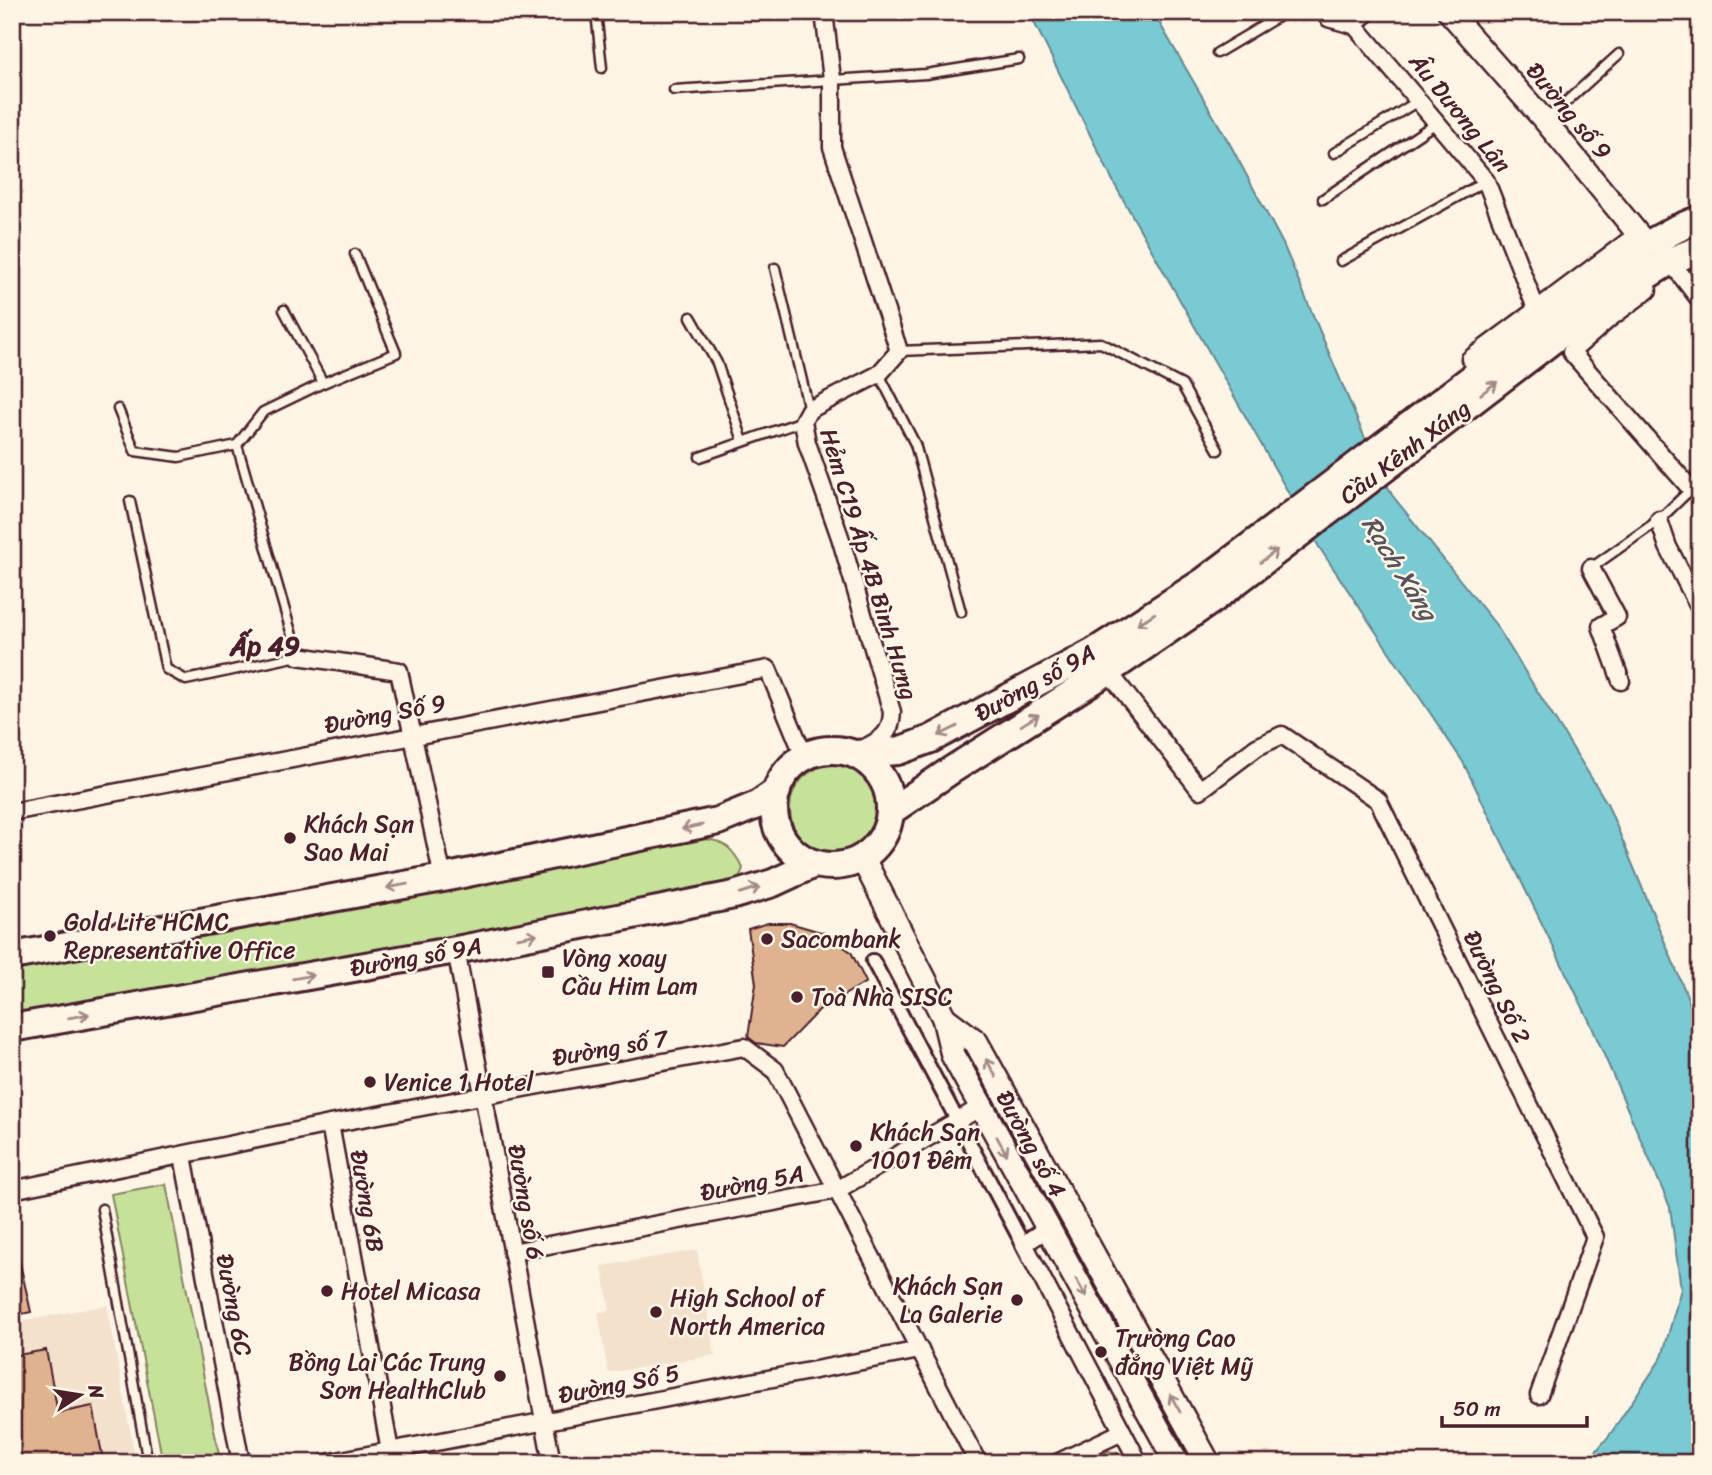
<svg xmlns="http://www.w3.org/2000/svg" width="1712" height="1475" font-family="Sriracha,sans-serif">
<rect width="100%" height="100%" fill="#fcf5e5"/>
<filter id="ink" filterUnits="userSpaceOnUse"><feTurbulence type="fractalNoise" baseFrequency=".0143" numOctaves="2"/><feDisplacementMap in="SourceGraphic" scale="14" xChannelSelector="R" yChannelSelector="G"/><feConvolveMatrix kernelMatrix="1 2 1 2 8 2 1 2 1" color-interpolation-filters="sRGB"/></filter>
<g filter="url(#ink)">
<g fill="#f3e1cc">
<path d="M697,1250l18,105 -107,18 -10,-60 12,-3 -8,-44z"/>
<path d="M107,1305l29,158h-124v-140z"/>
</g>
<g fill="#c6e29a" stroke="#888062" stroke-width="2">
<circle cx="834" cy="809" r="44"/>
<path d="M705,839c21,2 28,11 38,29l-4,11 -10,7 -352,67 -365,64v-51z"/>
<path d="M166,1184l54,276 -15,3h-42l-52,-269z"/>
<path d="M1108,1451l10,2 6,4v6h-43z"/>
</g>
<path fill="#79cad2" stroke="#66868f" stroke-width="2" d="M1029,12h124l78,134 52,98 84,199 25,52 104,130 111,178 93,224v436h-114l23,-27 53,-79 19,-68 -11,-82 -81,-187 -126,-258 -144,-215 -204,-362z"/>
<g fill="#dfb390" stroke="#4a1f2b" stroke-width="2">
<path d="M768,923h22l34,10 27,19 15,30 -47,28 -36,37 -27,-4 -8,-6 8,-53 -8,-55z"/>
<path d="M19,1259l12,53 -19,4v-56z"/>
<path d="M46,1350l12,63 35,-7 10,54 -15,3h-75l-1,-107z"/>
</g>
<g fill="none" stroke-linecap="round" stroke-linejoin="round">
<defs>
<g id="service">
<path d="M596,12l6,56"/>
<path d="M1217,53l69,-41"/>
<path d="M674,90l252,-16 93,-15"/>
<path d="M1546,120l73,-66"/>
<path d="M1334,153l84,-52"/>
<path d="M1323,199l113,-76"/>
<path d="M1341,261l145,-80"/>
<path d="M775,268l34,142"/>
<path d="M691,317l26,46 26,78"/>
<path d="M899,351l202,-8 81,42 36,65"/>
<path d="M879,374l36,70 46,168"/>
<path d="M323,383l73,-30 -41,-99"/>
<path d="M118,409l17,42 44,6 58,-12"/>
<path d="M700,457l103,-36"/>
<path d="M130,501l36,168 20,11 112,-24 -61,-211 26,-33 60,-29 -39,-73"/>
<path d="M1591,568l68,-48 32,-31"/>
<path d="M102,1209l46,254"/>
</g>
<path id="pedestrian" d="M873,961l154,291"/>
<g id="minor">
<path d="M824,12l8,67v68l67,204 -20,23 -70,36 -6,11 4,22 33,94 52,175c-1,24 -11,27 -31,38"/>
<path d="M1352,22l134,159 51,130"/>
<path d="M1670,261l30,39"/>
<path d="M1648,290l-38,28 -39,34 120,137 9,-7"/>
<path d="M1470,359l168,-125"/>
<path d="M1659,520l9,27 32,62"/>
<path d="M1591,568l26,49 -16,9 20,55"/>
<path d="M298,656l101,15 44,207"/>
<path d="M1108,671l92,119 57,-43 25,-12 96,65 217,437 -56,158"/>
<path d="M12,812l756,-143 36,87"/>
<path d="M456,950l96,513"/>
<path d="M330,1124l60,327"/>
<path d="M183,1156l58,307"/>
<path d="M12,1190l318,-66 414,-77 31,23 203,393"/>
<path d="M1048,1228l-24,16 115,219"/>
<path d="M512,1252l325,-62 144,-83"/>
<path d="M326,1463l594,-113"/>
<path d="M1057,1463l65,-31"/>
</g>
<g id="tertiary">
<path d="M1327,12l3,4 22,6 12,-10"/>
<path d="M1449,12l96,109 102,124"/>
</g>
<g id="secondary">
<path d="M863,859l81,159 9,37 224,408"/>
<path d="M944,1018l32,24 232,421"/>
</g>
<g id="primary">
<circle cx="832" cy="808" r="58"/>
<path d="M855,754l43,-3 33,-12 163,-87 109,-70 444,-337 29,-16 24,-10"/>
<path d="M891,811l62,-42 155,-98 107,-73 344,-263 84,-57 27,-17 30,-12"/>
<path d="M12,956l431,-78 275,-57 39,-16 20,-14"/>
<path d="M12,1028l444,-78 278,-55 39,-12 41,-19"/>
</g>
</defs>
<use href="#service" stroke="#4a1f2b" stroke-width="13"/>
<use href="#pedestrian" stroke="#4a1f2b" stroke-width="18"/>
<use href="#minor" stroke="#4a1f2b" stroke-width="21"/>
<use href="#tertiary" stroke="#4a1f2b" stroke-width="26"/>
<use href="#secondary" stroke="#4a1f2b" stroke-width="28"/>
<use href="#primary" stroke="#4a1f2b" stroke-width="32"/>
<use href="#service" stroke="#fcf5e5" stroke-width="8"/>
<use href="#pedestrian" stroke="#fcf5e5" stroke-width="12"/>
<use href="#minor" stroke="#fcf5e5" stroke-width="16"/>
<use href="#tertiary" stroke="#fcf5e5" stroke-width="21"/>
<use href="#secondary" stroke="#fcf5e5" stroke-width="23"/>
<use href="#primary" stroke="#fcf5e5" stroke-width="26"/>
</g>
<defs><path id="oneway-shaft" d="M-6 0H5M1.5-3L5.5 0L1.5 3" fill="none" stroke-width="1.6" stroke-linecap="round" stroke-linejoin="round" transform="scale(1.75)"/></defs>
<g stroke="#a38a88">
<use href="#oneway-shaft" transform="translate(1489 388) rotate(-37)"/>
<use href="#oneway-shaft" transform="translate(1269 556) rotate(-37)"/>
<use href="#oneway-shaft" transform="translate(1146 619) rotate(147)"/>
<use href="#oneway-shaft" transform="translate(1030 720) rotate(-32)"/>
<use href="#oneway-shaft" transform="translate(948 731) rotate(153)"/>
<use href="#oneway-shaft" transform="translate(692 827) rotate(168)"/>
<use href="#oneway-shaft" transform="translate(397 886) rotate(170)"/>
<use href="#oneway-shaft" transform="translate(750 890) rotate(-18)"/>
<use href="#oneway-shaft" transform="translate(527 936) rotate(-11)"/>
<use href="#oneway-shaft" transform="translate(303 977) rotate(-10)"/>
<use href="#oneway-shaft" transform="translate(79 1016) rotate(-10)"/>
<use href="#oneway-shaft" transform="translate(991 1068) rotate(-119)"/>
<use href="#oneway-shaft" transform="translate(1002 1146) rotate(61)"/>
<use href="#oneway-shaft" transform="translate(1081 1288) rotate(61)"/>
<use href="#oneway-shaft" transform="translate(1175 1403) rotate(-119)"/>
</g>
</g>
<g fill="#4a1f2b" stroke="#fcf5e5" stroke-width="2.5">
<circle cx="290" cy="838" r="7"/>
<circle cx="50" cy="936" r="7"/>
<circle cx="767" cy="939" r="7"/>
<rect x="541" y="965" width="14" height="14" rx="3.5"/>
<circle cx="797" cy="997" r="7"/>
<circle cx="370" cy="1082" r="7"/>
<circle cx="856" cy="1146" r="7"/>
<circle cx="327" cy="1291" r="7"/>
<circle cx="1017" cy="1300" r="7"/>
<circle cx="656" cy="1312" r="7"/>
<circle cx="1101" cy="1352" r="7"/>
<circle cx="500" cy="1376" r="7"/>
</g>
<g text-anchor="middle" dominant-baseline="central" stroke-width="5" stroke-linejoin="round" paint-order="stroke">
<g font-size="24" fill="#4a1f2b" stroke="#fcf5e5">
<text transform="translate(1569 111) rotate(50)">Đường số 9</text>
<text transform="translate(1460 113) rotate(51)">Âu Dương Lân</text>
<text transform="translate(1405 452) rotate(-37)">Cầu Kênh Xáng</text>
<text transform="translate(869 564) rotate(73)">Hẻm C19 Ấp 4B Bình Hưng</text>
<text transform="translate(1035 683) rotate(-29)">Đường số 9A</text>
<text transform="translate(385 714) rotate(-11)">Đường Số 9</text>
<text transform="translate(416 957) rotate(-10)">Đường số 9A</text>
<text transform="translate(1497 987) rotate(64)">Đường Số 2</text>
<text transform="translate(610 1048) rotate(-10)">Đường số 7</text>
<text transform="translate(1031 1144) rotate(61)">Đường số 4</text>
<text transform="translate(752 1183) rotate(-11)">Đường 5A</text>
<text transform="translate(367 1201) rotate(80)">Đường 6B</text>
<text transform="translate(526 1202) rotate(80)">Đường số 6</text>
<text transform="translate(234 1305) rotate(79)">Đường 6C</text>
<text transform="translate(619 1384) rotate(-11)">Đường Số 5</text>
</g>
<g font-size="24" fill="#4a1f2b" stroke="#fcf5e5" text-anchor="start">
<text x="304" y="824">Khách Sạn<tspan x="304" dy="28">Sao Mai</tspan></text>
<text x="64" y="922">Gold Lite HCMC<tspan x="64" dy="28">Representative Office</tspan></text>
<text x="781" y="939">Sacombank</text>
<text x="562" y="958">Vòng xoay<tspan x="562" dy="28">Cầu Him Lam</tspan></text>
<text x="811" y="997">Toà Nhà SISC</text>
<text x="384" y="1082">Venice 1 Hotel</text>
<text x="870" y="1132">Khách Sạn<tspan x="870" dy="28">1001 Đêm</tspan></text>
<text x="1003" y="1286" text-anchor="end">Khách Sạn<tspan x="1003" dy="28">La Galerie</tspan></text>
<text x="341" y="1291">Hotel Micasa</text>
<text x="670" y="1298">High School of<tspan x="670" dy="28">North America</tspan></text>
<text x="1115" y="1338">Trường Cao<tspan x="1115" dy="28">đẳng Việt Mỹ</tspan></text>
<text x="486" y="1362" text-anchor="end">Bồng Lai Các Trung<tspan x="486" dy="28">Sơn HealthClub</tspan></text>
</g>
<g font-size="26" font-style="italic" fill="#58525d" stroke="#fcf5e5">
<text transform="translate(1400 568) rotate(58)">Rạch Xáng</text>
</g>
<g font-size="26" font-weight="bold" fill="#4a1f2b" stroke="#fcf5e5">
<text x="265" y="646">Ấp 49</text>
</g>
</g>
<rect width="1712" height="1475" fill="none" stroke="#fcf5e5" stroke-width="42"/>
<rect x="21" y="21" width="1670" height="1433" fill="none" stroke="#4a1f2b" stroke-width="2.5" filter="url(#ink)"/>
<g transform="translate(80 1395) rotate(78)" stroke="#fcf5e5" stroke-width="5" paint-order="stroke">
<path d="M0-5L12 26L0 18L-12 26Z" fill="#4a1f2b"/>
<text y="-10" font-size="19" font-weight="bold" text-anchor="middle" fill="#4a1f2b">N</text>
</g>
<path d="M1442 1416v10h145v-10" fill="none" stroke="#4a1f2b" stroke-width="3.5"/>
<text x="1453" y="1416" font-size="21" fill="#4a1f2b" stroke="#fcf5e5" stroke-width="5" paint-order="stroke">50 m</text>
</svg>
